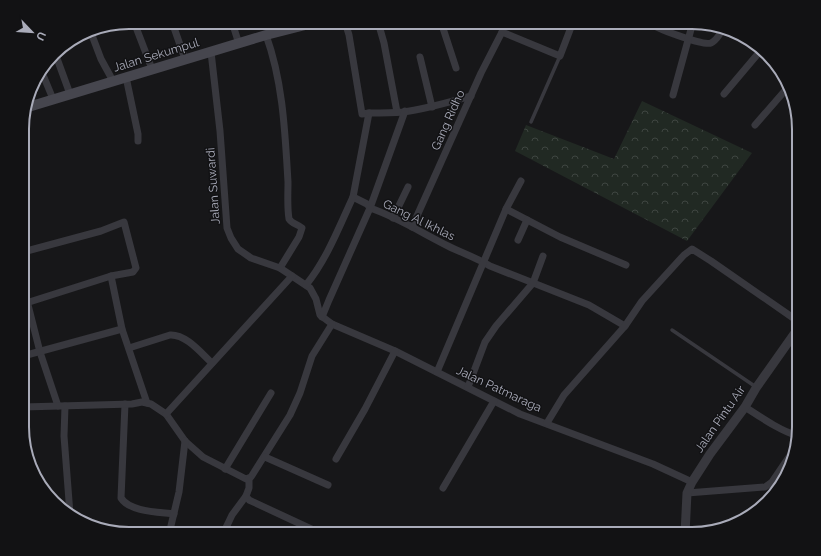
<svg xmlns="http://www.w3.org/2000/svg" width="821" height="556" font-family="Raleway,sans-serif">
<defs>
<pattern id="forest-crowns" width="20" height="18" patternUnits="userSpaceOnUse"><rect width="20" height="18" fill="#212923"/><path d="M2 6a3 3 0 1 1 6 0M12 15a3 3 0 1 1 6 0" fill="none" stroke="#3e4541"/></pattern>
</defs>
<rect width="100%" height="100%" fill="#171719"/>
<path fill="url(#forest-crowns)" d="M642,101l110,52 -65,88 -172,-90 11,-26 88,34z"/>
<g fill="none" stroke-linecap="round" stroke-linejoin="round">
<g stroke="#38383e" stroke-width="3.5">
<path d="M531,122l29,-66"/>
<path d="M672,330l84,57"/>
</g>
<g stroke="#38383e" stroke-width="7">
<path d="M134,22l18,47"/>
<path d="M172,22l13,37"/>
<path d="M232,22l7,22"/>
<path d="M345,22l4,13 13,79 7,-1 -16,84 14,7 3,4c27,9 52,25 78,38 14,7 29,12 42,20l99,39 36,21"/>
<path d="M378,22l6,21 13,69"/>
<path d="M441,22l15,46"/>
<path d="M648,22c7,6 55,24 63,21 5,-2 8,-8 11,-12"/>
<path d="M90,30l11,29 12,22"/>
<path d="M502,32l58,24 13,-34"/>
<path d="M266,35c17,47 19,97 22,147 0,12 -1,25 1,37 3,5 9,5 13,9l-3,9 -19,31"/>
<path d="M211,52l9,79 7,97 4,10 7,11 13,9 29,10 30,20 6,11 4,16 12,9 63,27 125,63 133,50 39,18"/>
<path d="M55,53l15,41"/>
<path d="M420,57l12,50"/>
<path d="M41,70l12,29"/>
<path d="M126,77l12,57v7"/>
<path d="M724,94l38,-45"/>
<path d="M673,95l20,-73"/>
<path d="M369,113c11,0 23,0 34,-1 23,-3 46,-10 68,-16"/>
<path d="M755,125l34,-39"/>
<path d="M506,209l54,28 66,28"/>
<path d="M393,218l15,-31"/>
<path d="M412,227l69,-154 21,-41 3,-10"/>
<path d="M518,240l9,-20"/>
<path d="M23,252l78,-21 23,-9 12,46 -3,4 -22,4"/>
<path d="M23,285l17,67 18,54"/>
<path d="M306,285c21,-26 33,-58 47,-88"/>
<path d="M23,304l88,-28 11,53 25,74"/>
<path d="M322,317l7,-17 41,-92 35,-97"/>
<path d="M129,348l41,-13c16,-1 31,18 42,28"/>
<path d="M23,356l99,-27"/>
<path d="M437,372l69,-163 15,-28"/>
<path d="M468,387l17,-45 11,-16 37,-43 10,-27"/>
<path d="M125,404l-4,94c9,14 38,14 53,16"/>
<path d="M65,406l-1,30 6,78"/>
<path d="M23,407l109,-3 10,-2 9,2 15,10 19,27 18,16 43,22 5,-2 39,-62 10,-22 12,-37 20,-32"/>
<path d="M745,407c17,11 34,23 53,29"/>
<path d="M166,414l126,-138"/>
<path d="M547,423l17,-28 61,-69 17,-25 42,-46 8,-6 19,12 88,61"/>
<path d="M265,457l63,28"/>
<path d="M336,459l29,-50 30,-58"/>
<path d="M225,469l46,-76"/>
<path d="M249,479v9l-3,8 3,4 73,34"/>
<path d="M443,488l51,-87"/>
<path d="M687,493l78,-6 7,-5 19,-28"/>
<path d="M169,534l10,-42 6,-51"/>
<path d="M223,534l9,-19 14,-19"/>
</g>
<path stroke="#38383e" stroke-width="9" d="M685,534l2,-41 5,-11 18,-28 35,-47 11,-19 43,-61"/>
<path stroke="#46464e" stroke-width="10" d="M25,108l241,-73 51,-13"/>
</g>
<g text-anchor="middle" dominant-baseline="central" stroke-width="3" stroke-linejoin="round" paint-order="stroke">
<g font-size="12" fill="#a9abb9" stroke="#121214">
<text transform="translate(156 55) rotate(-17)">Jalan Sekumpul</text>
<text transform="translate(448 120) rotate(-66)">Gang Ridho</text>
<text transform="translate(213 186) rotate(-94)">Jalan Suwardi</text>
<text transform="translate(419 220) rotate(26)">Gang Al Ikhlas</text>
<text transform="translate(499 389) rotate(25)">Jalan Patmaraga</text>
<text transform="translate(720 419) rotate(-55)">Jalan Pintu Air</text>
</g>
</g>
<path d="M0 0H821V556H0ZM129 29H692A100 100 0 0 1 792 129V427A100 100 0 0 1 692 527H129A100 100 0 0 1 29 427V129A100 100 0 0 1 129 29Z" fill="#121214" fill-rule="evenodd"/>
<path fill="none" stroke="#a9abb9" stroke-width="2" d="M129 29H692A100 100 0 0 1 792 129V427A100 100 0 0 1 692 527H129A100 100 0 0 1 29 427V129A100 100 0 0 1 129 29Z"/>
<g transform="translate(32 32) rotate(115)" stroke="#121214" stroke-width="3" paint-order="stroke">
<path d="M0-3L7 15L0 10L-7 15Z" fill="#a9abb9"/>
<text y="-6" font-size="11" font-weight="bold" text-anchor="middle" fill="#a9abb9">U</text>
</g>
</svg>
